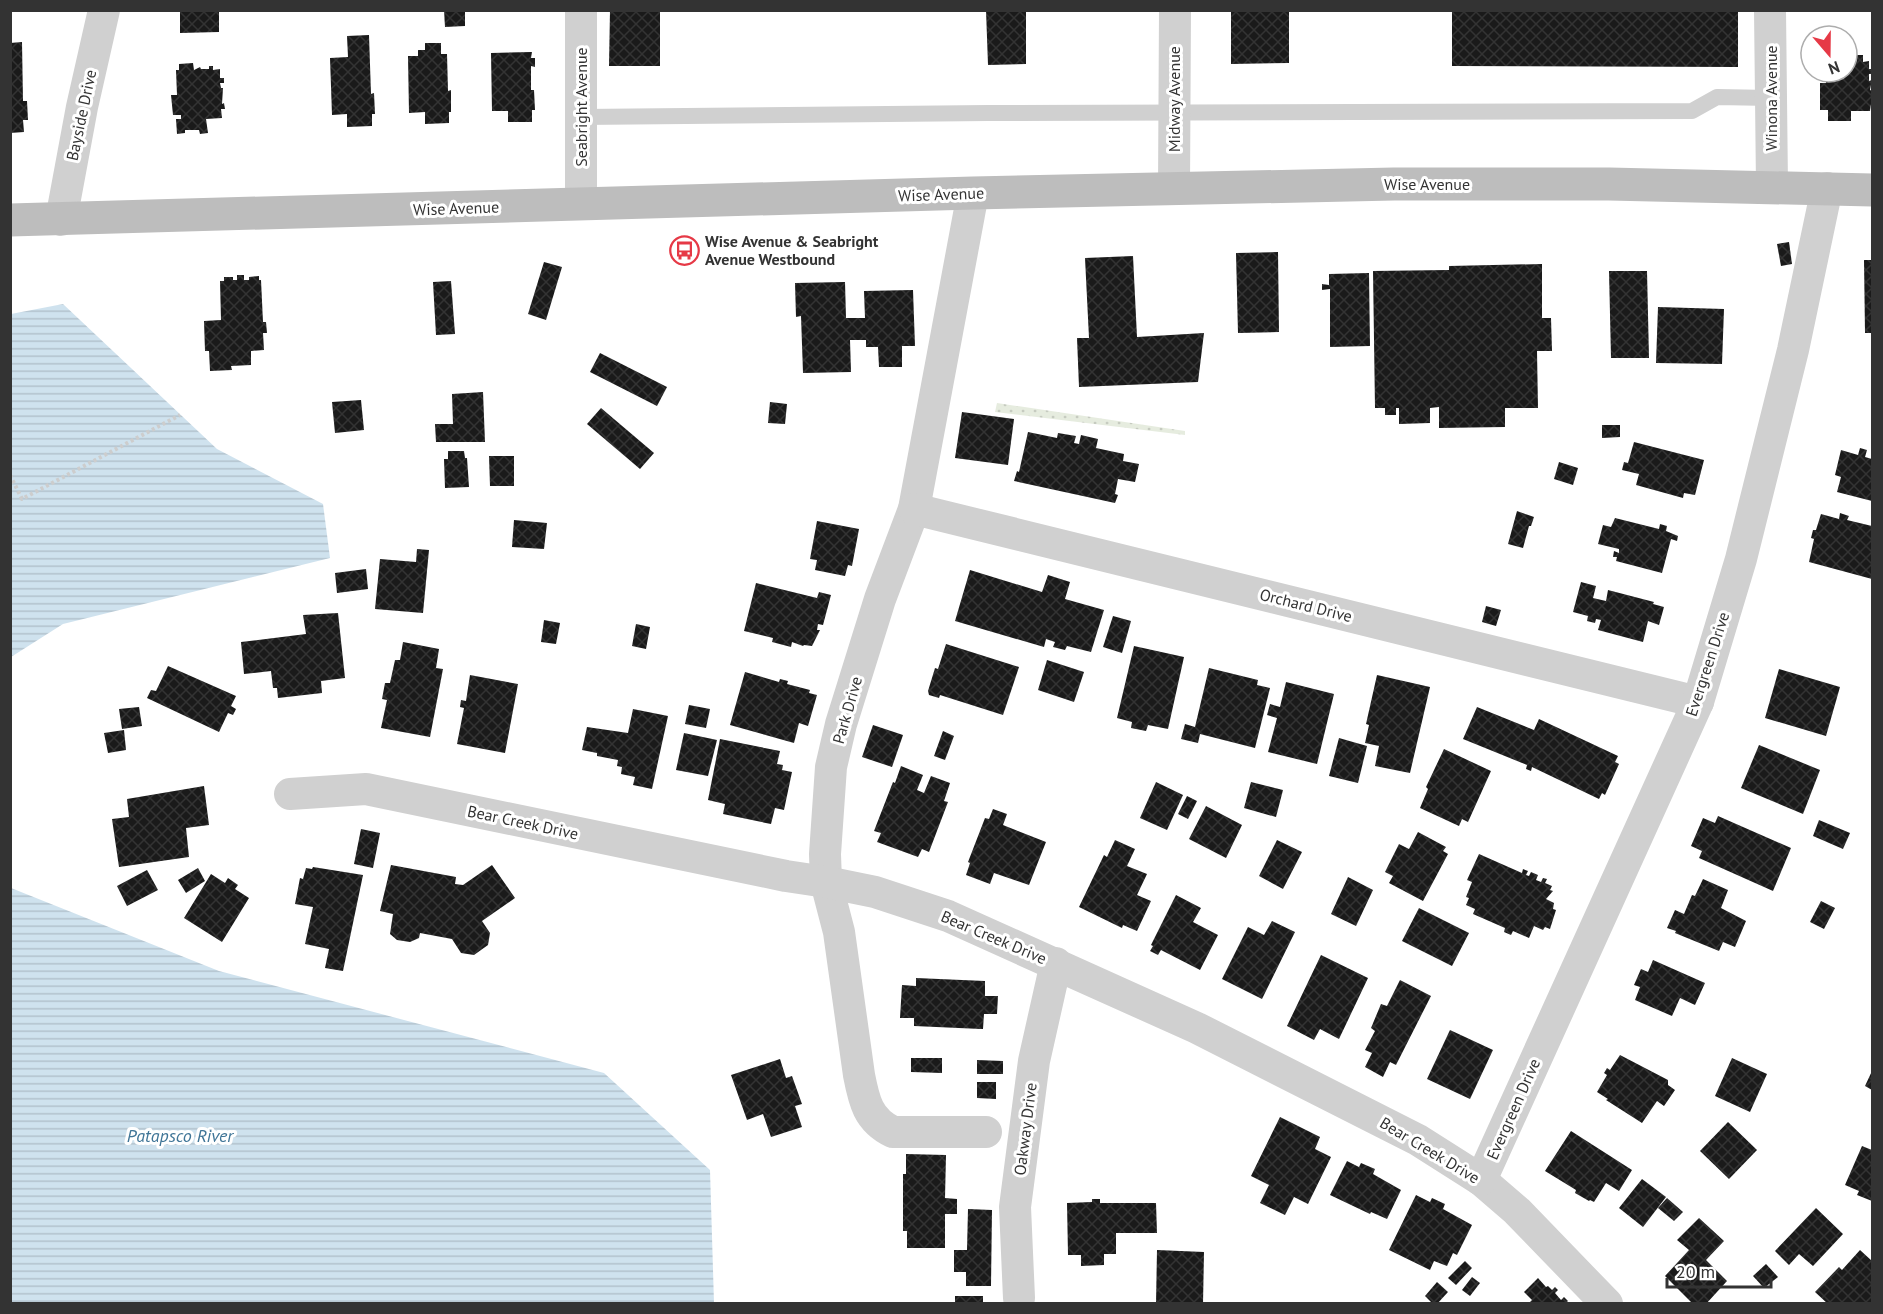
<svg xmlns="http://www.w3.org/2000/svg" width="1883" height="1314" font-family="'PT Sans',sans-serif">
<defs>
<pattern id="garden-dots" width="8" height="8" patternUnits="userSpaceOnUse" patternTransform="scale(1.5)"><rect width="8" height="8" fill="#e6ecdf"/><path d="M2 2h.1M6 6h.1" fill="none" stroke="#c6cbc0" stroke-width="1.8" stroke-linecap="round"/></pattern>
<pattern id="water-rules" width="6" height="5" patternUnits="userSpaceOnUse" patternTransform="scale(1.5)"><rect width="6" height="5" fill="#cfe2ee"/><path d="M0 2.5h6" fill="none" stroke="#b2c2cd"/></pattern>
<pattern id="building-cross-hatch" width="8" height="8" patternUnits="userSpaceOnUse" patternTransform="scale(1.5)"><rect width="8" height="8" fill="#1a1a1a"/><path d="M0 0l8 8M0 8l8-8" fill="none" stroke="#333"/></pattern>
</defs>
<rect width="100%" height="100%" fill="#fff"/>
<path fill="url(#garden-dots)" d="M997,403l188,28v4l-190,-23z"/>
<g fill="url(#water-rules)">
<path d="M63,304l154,145 106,55 7,54 -267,66 -52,33v-343z"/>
<path d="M11,888l208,83 385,102 106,97 4,133h-703z"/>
</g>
<g fill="url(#building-cross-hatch)">
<path d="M180,10h39v22l-39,1z"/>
<path d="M444,10h21v16l-20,1z"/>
<path d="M610,10h50v56h-51z"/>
<path d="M986,10h40v54l-38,1z"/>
<path d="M1231,10h58v53l-58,1z"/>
<path d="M1452,10h286v57l-286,-1z"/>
<path d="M369,35l2,59 3,-1 1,21h-3v12l-25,1v-13l-15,1 -2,-57 18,-1 -1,-21z"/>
<path d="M22,42l1,59h4l1,19h-5l1,12 -14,1v-90z"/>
<path d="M425,43h16v11h6l1,37 3,-1v22h-2v11l-24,1v-12l-16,1 -1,-57h10v-6h7z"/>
<path d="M532,52l-1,6h4v9l-4,-1v24h3l1,20h-3v12h-24v-11h-16l-1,-58z"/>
<path d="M1850,55h13v7l6,-1v8h3v5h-3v7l3,-1 -2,10 2,1v6l-2,14h-19v10h-23v-11h-8v-27h6v-8l-4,-1v-2h25v-11h3z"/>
<path d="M193,63l1,7 6,-3 1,2h8v-3h4v4l7,-1v9h4v5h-4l1,5h2l-1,16 2,-1 1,6h-4l1,9 -16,1 2,14 -8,1 -1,-4h-14v3l-8,1 -1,-15h5v-4h-8l-2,-20h6l-1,-25h3v-6z"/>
<path d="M1789,242l3,22 -11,2 -4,-22z"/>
<path d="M1278,252l1,80 -41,1 -2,-80z"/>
<path d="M1133,256l4,81 67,-4 -6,49 -119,5 -2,-49h12l-4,-80z"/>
<path d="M1864,260h8v73h-7z"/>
<path d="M544,262l18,5 -16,53 -18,-6z"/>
<path d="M1542,264v54h9l1,33h-15l1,57h-33v19l-66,1v-21l-9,1v15l-31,1v-16h-3v7h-11v-7h-10l-2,-137 76,-1v-4z"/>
<path d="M1609,271h38l2,87h-38z"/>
<path d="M1369,273l1,73 -40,1v-58l-8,1v-6l7,1v-11z"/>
<path d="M237,275h7v5h5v-3l10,-1v4h2l2,42h3l1,11h-4l1,17 -13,1v14l-20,1 1,4 -22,1 -1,-20h-4l-1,-30 17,-1 -1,-39h4v-4h9v3h4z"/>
<path d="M451,281l4,53 -19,1 -3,-53z"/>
<path d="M845,282l1,36h19l-1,-27 49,-1 2,56h-13v21h-23l-1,-20h-12v-7h-16l1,32 -48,1 -2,-57 -5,1 -1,-34z"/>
<path d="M1658,307l66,2 -2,55 -66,-1z"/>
<path d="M600,353l67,34 -10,19 -67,-34z"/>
<path d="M483,392l2,50h-49l-1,-18h18l-1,-30z"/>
<path d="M361,400l3,30 -29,3 -3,-31z"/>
<path d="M770,402l17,2 -2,20 -17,-1z"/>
<path d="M601,408l53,45 -14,16 -53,-45z"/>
<path d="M962,412l52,7 -6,46 -53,-7z"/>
<path d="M1602,425h18v12l-18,1z"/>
<path d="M1028,432l29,6 1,-5 18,3 -2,7 5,1 2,-9 17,4 -2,9 28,6 -1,7 16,3 -4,18 -17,-3 -3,15 3,1 -3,8 -101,-22 3,-10 2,1z"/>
<path d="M1634,442l70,18 -9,35 -11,-2 -1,5 -47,-13 3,-11 -17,-4 2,-8 4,1z"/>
<path d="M1860,448l7,2 -2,7 7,2v42l-35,-9 4,-15 -6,-2 6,-25 17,5z"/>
<path d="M448,451h16l1,7h2l2,29 -24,1 -1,-29h4z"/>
<path d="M489,456h25v30h-24z"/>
<path d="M1559,462l19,6 -5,17 -19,-6z"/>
<path d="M1517,511l17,6 -3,9h-2l-6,22 -15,-4z"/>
<path d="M1840,513l9,3 -2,4 25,6v53l-63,-17 5,-23 -3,-1 2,-8h3l5,-16 18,5z"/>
<path d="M1615,518l44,11 1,-5 7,2 -1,5 12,5 -1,5 -6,-2 -9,34 -46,-12 1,-4h-4l1,-6 5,2v-4l-21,-5 5,-19 8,2z"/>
<path d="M514,520l33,3 -3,26 -32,-2z"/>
<path d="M817,521l42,8 -7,37 -4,-1 -3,11 -30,-6 2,-10 -7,-1z"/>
<path d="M417,549l12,1 -6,63 -48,-4 5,-50 36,3z"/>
<path d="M366,569l2,20 -31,4 -2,-20z"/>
<path d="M970,570l72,22 6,-17 22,7 -5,17 39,11 -13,42 -24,-6 -2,4 -12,-3 2,-5 -9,-3 -2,8 -89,-26z"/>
<path d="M1581,582l15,4 -3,12 13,3 2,-11 46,12 -1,2 11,3 -5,18 -11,-4 -5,21 -45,-12 3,-10 -5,-1 -1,4 -8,-2 1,-5 -15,-4z"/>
<path d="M756,583l61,15 2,-6 12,3 -8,30 -5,-1 -1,6h3l-8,16 -8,-1 -1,1 -11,-4 -1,5 -19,-5 1,-4 -29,-7z"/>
<path d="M1486,606l15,4 -5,16 -14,-4z"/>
<path d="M338,613l7,65 -24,3 1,12 -44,5 -1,-10h-4l-2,-17 -27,3 -3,-32 65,-8 -3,-19z"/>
<path d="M1113,616l18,5 -9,32 -19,-6z"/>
<path d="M544,620l16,3 -4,21 -15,-2z"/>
<path d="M636,624l14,3 -4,22 -14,-3z"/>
<path d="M403,642l36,7 -3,19 7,1 -13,68 -49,-9 6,-28 -5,-1 3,-16h5l5,-23h5z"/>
<path d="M946,644l73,23 -16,48 -63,-20 -1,3 -10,-3 -1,-4 7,-23 3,1z"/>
<path d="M1134,646l50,11 -16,72 -20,-4 -2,6 -15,-3 1,-6 -15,-4z"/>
<path d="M1047,660l37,12 -10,30 -36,-12z"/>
<path d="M168,666l68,30 -5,10 5,3 -3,6 -5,-2 -9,19 -72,-34 4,-8 5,1z"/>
<path d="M1209,668l49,12 -1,5 13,3 -15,60 -55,-14 -2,9 -17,-4 4,-15 10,3z"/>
<path d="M1779,669l61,18 -14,49 -61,-18z"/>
<path d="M745,672l34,10 1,-3 8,2 -1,3 23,6 -1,3 8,2 -9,31 -9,-3 -5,20 -64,-18z"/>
<path d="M470,675l48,9 -13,69 -48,-9 7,-36 -4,-1 1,-7 5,1z"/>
<path d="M1377,675l53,12 -20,86 -35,-7 4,-20 -14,-3 4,-18 -3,-1z"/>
<path d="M1286,682l48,12 -17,70 -49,-12 9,-34 -10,-3 3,-11 10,3z"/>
<path d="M689,705l21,4 -4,19 -21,-4z"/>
<path d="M139,707l3,19 -20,3 -3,-20z"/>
<path d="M1477,707l57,23 5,-11 79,37 -3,6 4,2 -14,31 -3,-2 -3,6 -67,-32 -1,4 -5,-2 1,-4 -64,-26z"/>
<path d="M633,709l35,7 -16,73 -19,-4 2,-8 -14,-3 1,-7 -5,-1 1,-6 -21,-4v-3l-15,-3 5,-23 41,6z"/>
<path d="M873,725l30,10 -11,32 -30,-10z"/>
<path d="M124,730l2,20 -18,3 -4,-20z"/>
<path d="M943,731l11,5 -9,24 -11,-4z"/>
<path d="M684,733l33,7 -9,36 -32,-6z"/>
<path d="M1339,738l28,8 -9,37 -29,-7z"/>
<path d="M720,739l60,12 -3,13 6,1 -1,5 10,2 -8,38 -9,-2 -4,16 -48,-10 2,-10 -17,-4z"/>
<path d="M1759,745l61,25 -17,44 -62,-26z"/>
<path d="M1444,749l47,22 -23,51 -6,-3 -3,7 -39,-18 8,-19 -2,-2z"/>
<path d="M901,766l22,9 -6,15 7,3 7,-17 19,7 -6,18 4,1 -19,50 -7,-3 -4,8 -41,-15 4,-9 -7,-2 19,-49 2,1z"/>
<path d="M1156,782l27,13 -16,35 -27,-12z"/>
<path d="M1251,782l32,8 -7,27 -32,-9z"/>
<path d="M204,786l5,39 -23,3 3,29 -70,10 -7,-48 17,-2 -2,-18z"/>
<path d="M1187,796l10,5 -9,18 -10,-5z"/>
<path d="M1206,806l36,19 -16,33 -37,-19z"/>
<path d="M993,809l14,5 -4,11 43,17 -17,43 -35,-12 -4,11 -24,-9 4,-12 -2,-1 17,-44 4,1z"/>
<path d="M1718,816l73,32 -18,43 -74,-33 3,-7 -11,-5 12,-28 12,5z"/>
<path d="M1819,820l31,13 -7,16 -30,-13z"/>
<path d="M361,829l19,4 -7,35 -19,-4z"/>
<path d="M1418,832l28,15 -3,4 5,3 -25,47 -34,-18 4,-7 -8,-4 14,-28 10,5z"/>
<path d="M1115,840l20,9 -8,17 20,8 -10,21 14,6 -14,30 -14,-6 -1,3 -43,-21 25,-52 3,2z"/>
<path d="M1277,840l25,12 -19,37 -24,-13z"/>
<path d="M1479,854l43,19 1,-4 5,2 -2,4 3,1 2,-4 7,3 -2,5 5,2 2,-4 4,1 -2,4 7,3 -2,4 3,1 -7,8 8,4 -1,6 3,1 -6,19 -5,-2 -2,3 -9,-4 -5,12 -16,-7 -2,4 -7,-3 1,-4 -32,-14 2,-5 -9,-4 3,-7 -3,-1 6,-15 -5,-2z"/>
<path d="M391,865l65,12 -1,7 8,1 29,-20 23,33 -33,23 8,12 -2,12 -14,10 -13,-2 -9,-14 -32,-6 -1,5 -9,4 -13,-2 -7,-6 3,-20 -13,-3z"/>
<path d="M313,867l50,8 -20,96 -18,-3 4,-19 -24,-5 8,-37 -18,-3 5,-26 3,1 3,-11 6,1z"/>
<path d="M198,868l7,13 -19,12 -8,-13z"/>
<path d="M147,870l11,20 -31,16 -10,-20z"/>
<path d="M211,874l14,9 3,-5 10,7 -3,4 14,9 -27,44 -38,-24z"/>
<path d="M1348,877l25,13 -17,36 -25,-12z"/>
<path d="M1703,879l25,11 -7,18 25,13 -11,26 -12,-5 -4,9 -44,-18 1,-2 -9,-3 8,-18 9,4 8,-19 3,1z"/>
<path d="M1176,895l25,13 -8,14 25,13 -18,35 -39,-20 -3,5 -8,-4 3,-5 -2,-1z"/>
<path d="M1821,901l14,7 -11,21 -14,-7z"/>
<path d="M1419,908l50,25 -17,33 -50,-25z"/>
<path d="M1272,921l23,11 -33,67 -40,-20 26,-52 16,8z"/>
<path d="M1321,955l47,23 -29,61 -19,-10 -6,11 -27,-14z"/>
<path d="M1653,960l52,23 -10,22 -15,-7 -8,18 -37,-16 5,-13 -6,-2 7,-16 7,3z"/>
<path d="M916,978l69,3v15h13l-1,18h-13l-1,15h-2l-67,-3v-8h-14l2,-33 14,1z"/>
<path d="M1400,980l31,16 -35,69 -6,-3 -7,15 -18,-10 7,-14 -7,-3 10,-19 -4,-3 10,-24 6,2z"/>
<path d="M1450,1030l43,20 -23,49 -43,-20z"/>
<path d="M1620,1055l48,25v5l7,5 -11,16 -7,-5 -15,22 -36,-23 2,-1 -11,-7 10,-17 -3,-2 3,-5 3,2z"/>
<path d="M911,1058h31v15l-31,-1z"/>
<path d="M1732,1058l35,16 -17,38 -35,-16z"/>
<path d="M780,1059l6,19 6,-2 10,28 -7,2 7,21 -31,10 -8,-23 -16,6 -16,-45z"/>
<path d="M977,1060l26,1v13h-26z"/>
<path d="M1872,1071v19l-7,-4z"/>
<path d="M977,1082h19v17l-19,-1z"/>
<path d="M1280,1117l40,20 -5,12 16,8 -23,47 -14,-7 -9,18 -25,-12 9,-18 -18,-9z"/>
<path d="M1728,1122l29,28 -28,29 -29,-28z"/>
<path d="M1571,1131l61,39 -13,21 -13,-8 -12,19 -4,-2 -1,1 -14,-8 1,-3 -31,-19z"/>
<path d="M1862,1146l10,4v51l-15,-6 2,-4 -14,-6z"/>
<path d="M906,1154l40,1 -1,43 12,1v15h-12v34h-38v-17h-4v-57h3z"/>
<path d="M1347,1161l12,6 2,-4 14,6 -2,5 28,16 -14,29 -16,-7 -1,2 -40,-19z"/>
<path d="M1642,1179l24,18 -23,30 -24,-19z"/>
<path d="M1416,1195l14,7 2,-4 13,6 -2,5 29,16 -15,30 -4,-2 -6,13 -13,-5 -4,9 -41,-20z"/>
<path d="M1667,1198l16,14 -9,9 -16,-13z"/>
<path d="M1092,1199h8v4h56l1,30h-41v21h-12v11l-23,1v-11h-13l-1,-52 25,-1z"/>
<path d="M1816,1208l27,26 -30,32 -14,-12 -10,11 -14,-14z"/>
<path d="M968,1209l24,1 -1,76h-25v-14h-12v-22h13z"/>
<path d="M1699,1218l25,23 -18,19 21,21 -21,23h-13l-28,-28 24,-26 -12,-10z"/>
<path d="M1157,1250l47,2 -1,52h-47z"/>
<path d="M1860,1250l12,11v34l-1,2 1,7h-44l-13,-12 24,-25 3,3z"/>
<path d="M1465,1261l7,7 -16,17 -8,-7z"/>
<path d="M1766,1264l12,13 -14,11 -11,-12z"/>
<path d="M1472,1277l8,6 -10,13 -8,-6z"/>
<path d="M1538,1278l8,9 2,-1 4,4 3,-3 3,3 -3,3 6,7 3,-3 4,4 -3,3h-37l4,-4 -8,-8z"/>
<path d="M1437,1282l11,10 -11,12h-4l-8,-8z"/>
<rect x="955" y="1296" width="28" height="8"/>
</g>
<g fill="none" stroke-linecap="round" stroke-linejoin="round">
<path stroke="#cdcdcd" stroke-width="4" stroke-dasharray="3 3" stroke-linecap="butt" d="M10,475l12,24 158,-84"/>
<path stroke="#d0d0d0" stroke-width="16" d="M581,117l407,-4 704,-2 25,-14 54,1"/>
<g stroke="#d0d0d0" stroke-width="32">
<path d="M581,10v194"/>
<path d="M1770,10l2,176"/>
<path d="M1174,188l1,-178"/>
<path d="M973,193l-59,316 -34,90 -39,125 -10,43 -6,87 1,28 13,50 20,143c5,26 9,45 34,57h93"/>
<path d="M61,220l21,-113 22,-97"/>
<path d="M914,509l784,193"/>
<path d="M290,794l76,-5 420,87 40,6 49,10 73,24 249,112 221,112 63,40 36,31 90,93"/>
<path d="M1481,1180l217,-478 43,-143 52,-209 34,-162"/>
<path d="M1019,1298l-4,-91 19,-146 22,-98"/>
</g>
<path stroke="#bdbdbd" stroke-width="33" d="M10,220l963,-27 421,-9h215l263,6"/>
</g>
<defs>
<symbol id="bus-ring" viewBox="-11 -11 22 22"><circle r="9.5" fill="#fff" stroke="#e63946" stroke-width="1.5"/><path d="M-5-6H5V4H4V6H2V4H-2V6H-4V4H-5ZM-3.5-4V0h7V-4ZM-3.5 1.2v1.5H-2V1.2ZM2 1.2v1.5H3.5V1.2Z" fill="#e63946"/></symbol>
</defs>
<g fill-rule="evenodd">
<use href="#bus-ring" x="668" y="234" width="33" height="33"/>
</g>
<g text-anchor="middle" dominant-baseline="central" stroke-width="6" stroke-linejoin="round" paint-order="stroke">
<g font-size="16" fill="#333" stroke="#fff">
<text transform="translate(1771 98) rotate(-90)">Winona Avenue</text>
<text transform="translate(1174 99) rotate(-90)">Midway Avenue</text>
<text transform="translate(581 107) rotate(-90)">Seabright Avenue</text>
<text transform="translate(81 115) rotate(-78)">Bayside Drive</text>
<text x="1427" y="184">Wise Avenue</text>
<text transform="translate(941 194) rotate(-2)">Wise Avenue</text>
<text transform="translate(456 208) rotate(-2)">Wise Avenue</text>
<text transform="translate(1306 605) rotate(14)">Orchard Drive</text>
<text transform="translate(1707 664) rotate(-72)">Evergreen Drive</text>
<text transform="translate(847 710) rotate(-74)">Park Drive</text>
<text transform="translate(523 822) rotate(12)">Bear Creek Drive</text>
<text transform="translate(994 937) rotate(23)">Bear Creek Drive</text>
<text transform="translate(1513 1109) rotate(-66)">Evergreen Drive</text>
<text transform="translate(1025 1129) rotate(-83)">Oakway Drive</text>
<text transform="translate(1430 1150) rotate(31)">Bear Creek Drive</text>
</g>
<g font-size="16" font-weight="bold" fill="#333" stroke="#fff" text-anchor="start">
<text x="705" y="241">Wise Avenue &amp; Seabright<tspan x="705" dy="18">Avenue Westbound</tspan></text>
</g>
<g font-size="18" font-style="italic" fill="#3f7597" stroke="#fff">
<text x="180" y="1135">Patapsco River</text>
</g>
</g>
<rect width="1883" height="1314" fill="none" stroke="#333333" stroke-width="24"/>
<g transform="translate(1829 54) rotate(160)"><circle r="28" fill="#ffffff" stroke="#adadad" stroke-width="1.5"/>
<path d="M0-4.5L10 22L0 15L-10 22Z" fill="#e63946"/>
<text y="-9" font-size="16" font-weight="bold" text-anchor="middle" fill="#333333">N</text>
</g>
<path d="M1667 1278v9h104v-9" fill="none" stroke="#333333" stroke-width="3"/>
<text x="1676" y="1278" font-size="18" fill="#333333" stroke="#ffffff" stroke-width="4.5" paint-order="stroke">20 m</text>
</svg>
